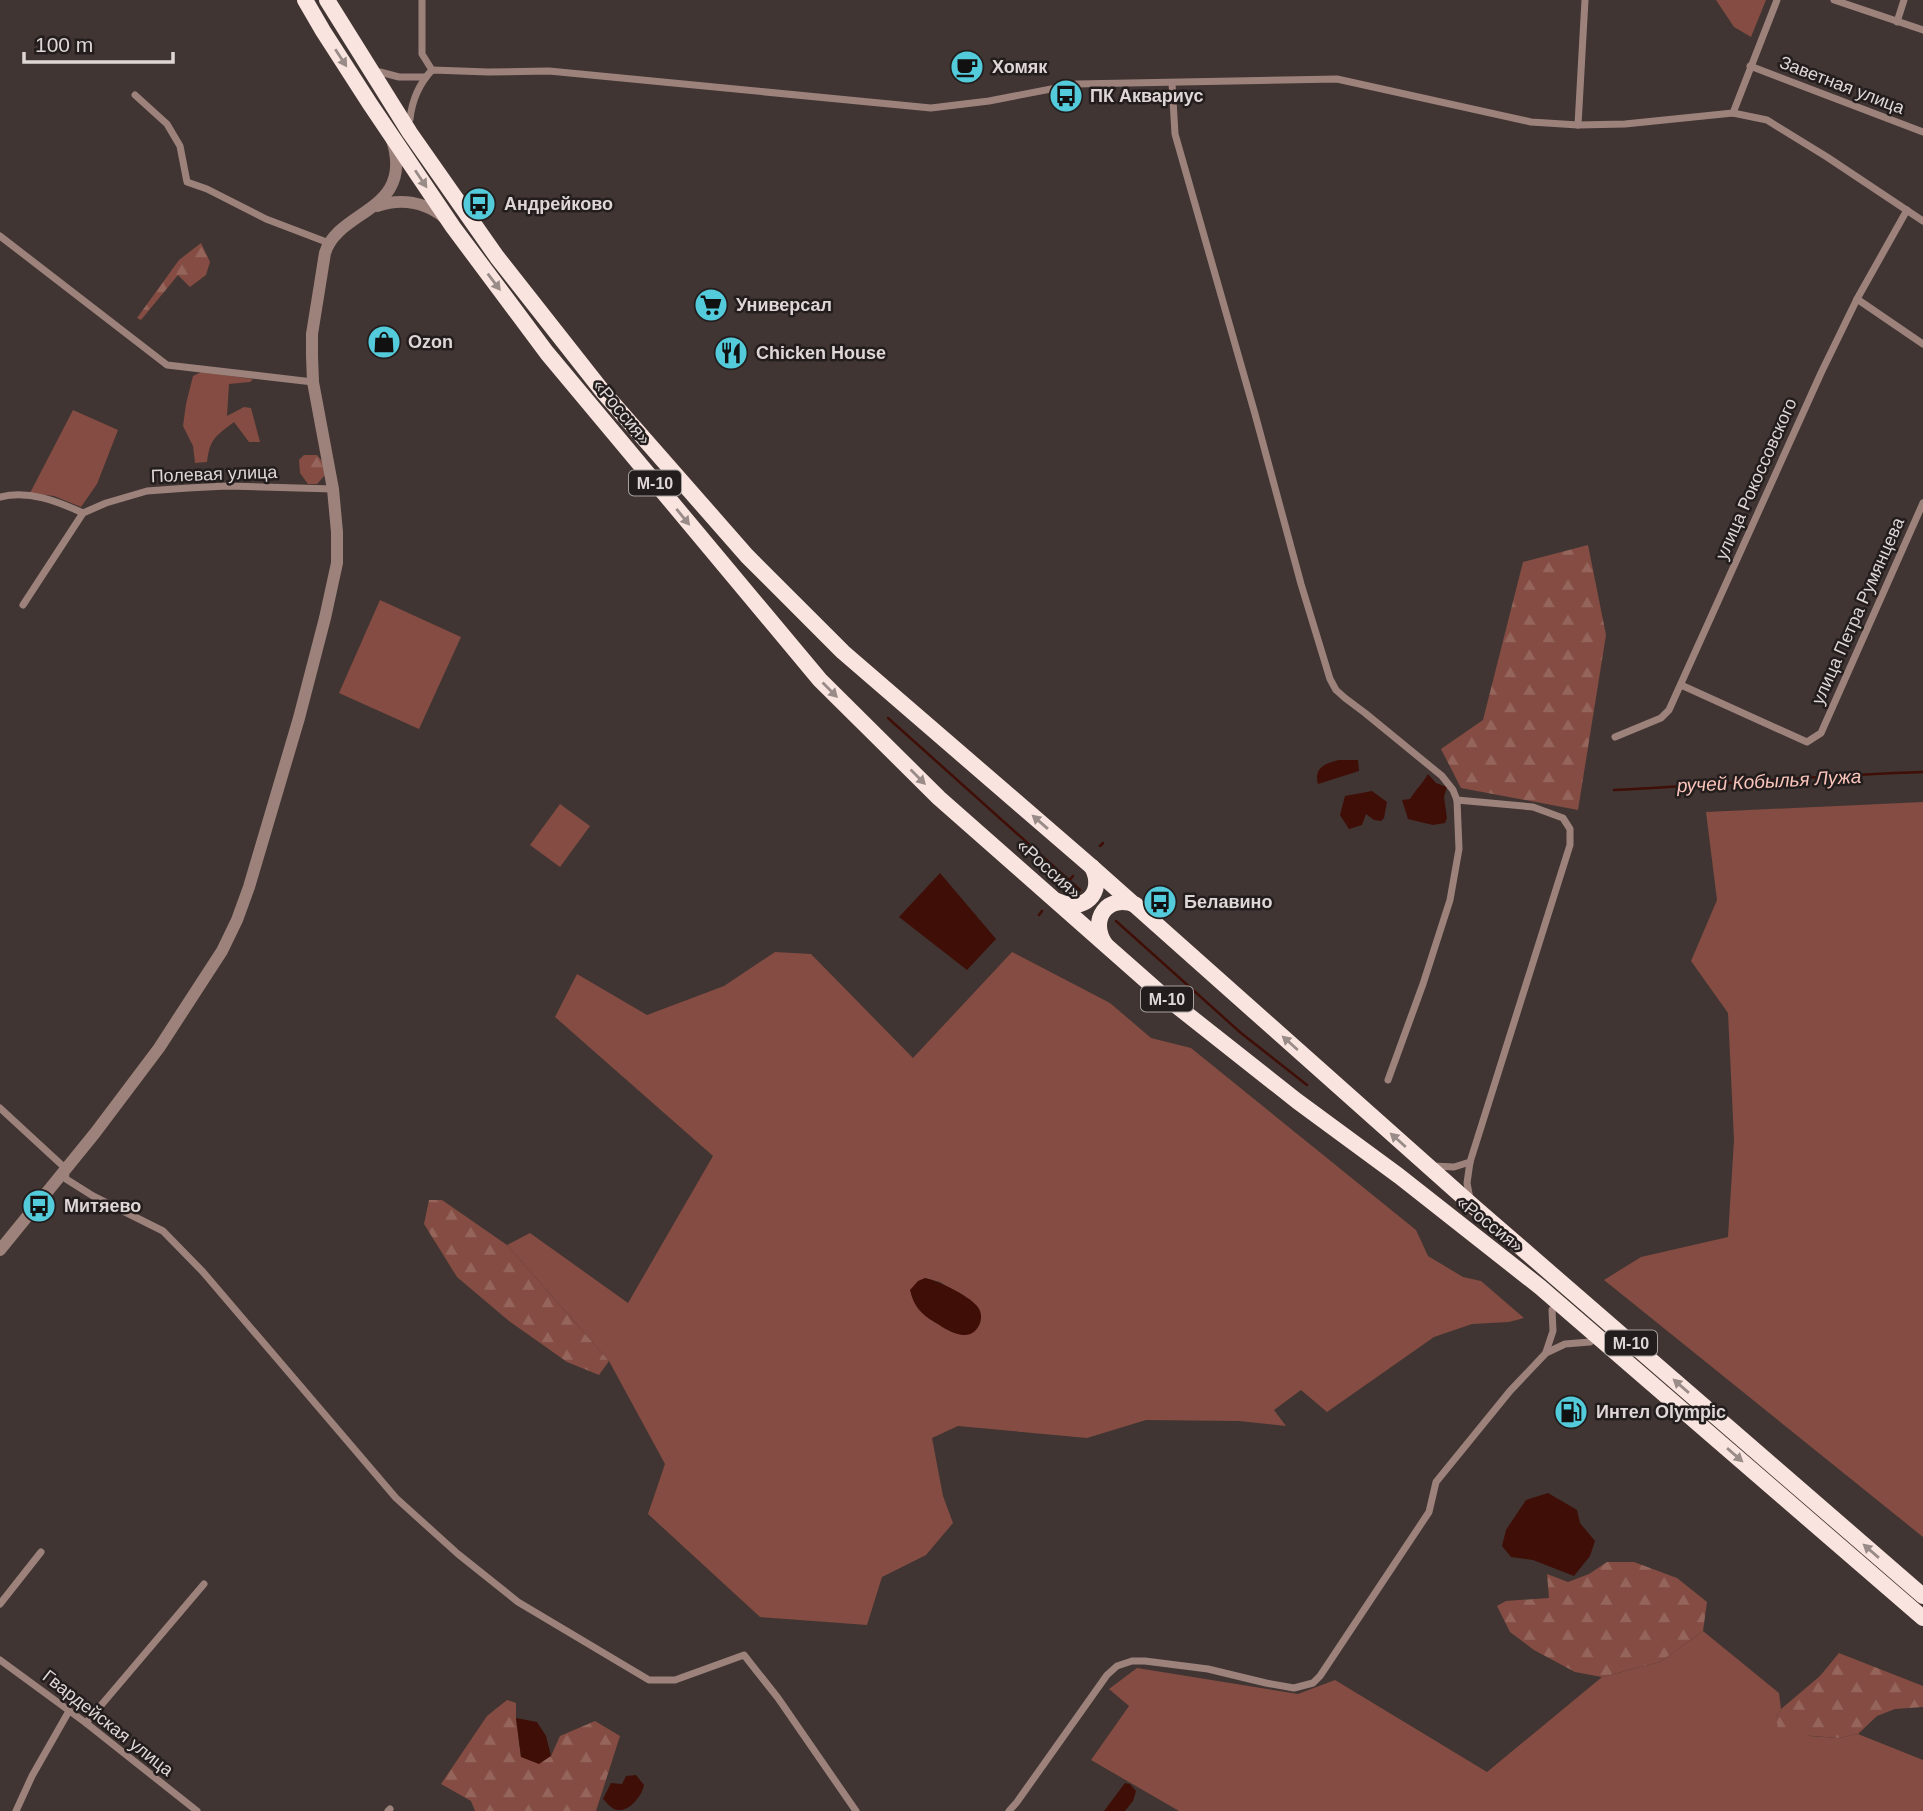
<svg xmlns="http://www.w3.org/2000/svg" width="1923" height="1811" font-family="Arial,sans-serif">
<defs>
<pattern id="forest-firs" width="22" height="20" patternUnits="userSpaceOnUse" patternTransform="scale(1.75)"><rect width="22" height="20" fill="#844c42"/><path d="M5 1l3.5 6h-7zM16 11l3.5 6h-7z" fill="#95655c"/></pattern>
</defs>
<rect width="100%" height="100%" fill="#403532"/>
<g fill="#844c42" fill-rule="evenodd">
<path d="M1716,0h50l-15,37 -17,-10z"/>
<path d="M201,372l52,7 -3,3 -21,2 -2,32 17,-9 7,1 9,34h-11l-15,-20c-18,14 -24,16 -27,40l-12,1 -2,-17 -10,-20 3,-22 7,-28z"/>
<path d="M73,410l45,20 -21,54 -16,23 -27,-11 -24,-3z"/>
<path d="M380,600l81,37 -42,92 -80,-36z"/>
<path d="M1923,802v735l-319,-257 37,-23 87,-20 6,-97 -6,-127 -37,-52 26,-61 -11,-88z"/>
<path d="M560,804l30,22 -30,41 -30,-22z"/>
<path d="M775,952l36,2 102,104 99,-106 98,51 41,35 40,10 225,182 12,26 35,21 18,4 43,37 -15,4 -37,2 -38,13 -107,75 -26,-22 -27,20 12,16 -47,-5 -93,-1 -59,18 -129,-12 -26,12 11,58 10,27 -27,32 -44,22 -15,48 -107,-8 -112,-103 17,-50 -56,-103 -102,-116 23,-12 98,70 85,-147 -158,-139 22,-43 70,41 77,-29zM925,1278l15,4 37,24 -11,29 -14,-3 -24,-14z"/>
<path d="M1703,1631l76,62 2,16 -5,8 34,19 28,2 20,-4 65,26v51h-744l-88,-51 38,-54 -20,-17 28,-21 161,26 37,-14 152,92 115,-95 58,-15z"/>
</g>
<g fill="url(#forest-firs)">
<path d="M201,243l9,19 -4,13 -16,12 -12,-12 -37,45 -4,-2 42,-58z"/>
<path d="M304,455h13l5,6 4,13 -9,10h-9l-8,-11 -1,-13z"/>
<path d="M1588,545l18,90 -28,175 -117,-22 -20,-39 42,-29 40,-158z"/>
<path d="M429,1200h13l65,45 102,116 -10,14 -32,-13 -58,-41 -52,-44 -33,-53z"/>
<path d="M1607,1562h27l43,16 30,24 -4,29 -43,31 -58,15 -27,-5 -41,-22 -24,-18 -13,-26 9,-5 43,-3 -2,-24 21,8 21,-8z"/>
<path d="M1839,1653l84,33v21l-28,2 -18,7 -19,18 -20,4 -49,-4 -11,-5 -2,-12 5,-8 39,-33z"/>
<path d="M507,1700l9,3v15l5,39 30,-1 9,-20 35,-15 25,15 -24,75h-121l-4,-10 -30,-17 46,-68z"/>
</g>
<g fill="#3f0e07">
<path d="M1339,760h19l1,11 -41,13c-5,-16 8,-21 21,-24z"/>
<path d="M1428,774l8,9 11,4 -3,10 3,21 -2,5 -12,2 -25,-6 -6,-19 8,-1c6,-10 13,-16 18,-25z"/>
<path d="M1372,791l15,11 -3,16 -3,3 -7,-1 -8,-6 -4,11 -13,4 -9,-14 5,-19z"/>
<path d="M940,873l56,66 -29,31 -68,-53z"/>
<path d="M925,1278c13,3 43,17 52,28 9,10 2,28 -11,29 -10,1 -22,-7 -30,-12 -15,-9 -22,-16 -26,-33l8,-9z"/>
<path d="M1548,1493l29,17 3,13 15,18 -5,15 -16,20 -41,-16 -22,-3 -9,-11 4,-16 20,-30z"/>
<path d="M516,1718l21,4 9,14 5,20 -12,8 -18,-7z"/>
<path d="M636,1775l8,10c-2,11 -14,26 -26,25 -6,0 -11,-7 -15,-11l8,-16 11,1 4,-8z"/>
<path d="M1125,1783l5,1 6,7 -3,10 -8,10h-21z"/>
</g>
<g fill="none" stroke-linecap="round" stroke-linejoin="round">
<g stroke="#3f0e07" stroke-width="2.5">
<path d="M888,718l192,172"/>
<path d="M1614,790c103,-5 206,-15 309,-18"/>
<path d="M1100,846l3,-3"/>
<path d="M1066,884l7,-8"/>
<path d="M1039,915l3,-4"/>
<path d="M1116,921l125,112 66,52"/>
</g>
<g stroke="#9d827c" stroke-width="7">
<path d="M422,0v54l10,16"/>
<path d="M1834,0l89,30"/>
<path d="M1897,22l7,-22"/>
<path d="M1750,66l173,66"/>
<path d="M380,72l19,5h27"/>
<path d="M1172,83l3,51 80,280 46,170 29,95 6,11 9,8 20,15 77,63 11,14 4,10 2,49 -9,51 -27,84 -35,96"/>
<path d="M135,95l32,29 13,22 7,36 20,7 59,30 63,24"/>
<path d="M1733,113l44,-113"/>
<path d="M410,119c2,-19 9,-35 22,-49l56,2 61,-1 382,37 58,-7 88,-17 260,-5 194,43 47,3 47,-1 108,-11 34,7 60,37 96,64"/>
<path d="M1578,125l7,-125"/>
<path d="M0,236l167,129 146,17"/>
<path d="M1857,299l66,45"/>
<path d="M0,497c29,-7 57,4 83,16"/>
<path d="M23,605l60,-92 23,-10 41,-12 41,-3 39,-2 106,3"/>
<path d="M1681,685l126,57 14,-9 102,-230"/>
<path d="M1615,737l46,-19 8,-8 152,-337 36,-74 50,-89"/>
<path d="M1457,800l76,7 30,11 7,11v16l-100,317 -3,21 3,16"/>
<path d="M0,1108l65,60 1,11 27,17 70,35 40,41 193,226 62,56 60,48 131,78h26l69,-25 34,43 78,113"/>
<path d="M1433,1166l21,1 16,-5"/>
<path d="M1546,1352l7,-21 -1,-21"/>
<path d="M0,1604l41,-52"/>
<path d="M0,1660l86,63 111,88"/>
<path d="M86,1723l118,-139"/>
<path d="M16,1811l16,-35 37,-65"/>
<path d="M388,1811l2,-2"/>
<path d="M1009,1811l8,-9 90,-127 10,-9 15,-5h13l63,8 58,14 28,5 19,-5 7,-7 109,-164 7,-30 74,-91 36,-38 19,-9 25,-2"/>
</g>
<g stroke="#9d827c" stroke-width="12">
<path d="M377,206c24,-8 48,-4 68,12"/>
<path d="M0,1250l95,-117 64,-85 63,-97 15,-31 12,-33 50,-169 26,-100 12,-55v-31l-4,-43 -20,-107 -1,-26v-22l13,-81c13,-44 90,-41 67,-113"/>
</g>
<g stroke="#fae4df" stroke-width="16">
<path d="M305,0l18,31 47,73 83,123 94,126 273,327 119,118 220,194 138,109 102,75 141,111 383,331"/>
<path d="M327,0l83,133 87,124 107,136 143,163 96,96 249,215 381,339 450,390"/>
<path d="M1057,901c26,13 49,-8 35,-34"/>
<path d="M1105,944c-16,-24 2,-51 31,-39"/>
</g>
</g>
<defs><path id="oneway-solid" d="M-6-.8H1V-3.2L6.5 0L1 3.2V.8H-6Z" transform="scale(1.75)"/></defs>
<g fill="#998b88">
<use href="#oneway-solid" transform="translate(341 58) rotate(57)"/>
<use href="#oneway-solid" transform="translate(421 179) rotate(56)"/>
<use href="#oneway-solid" transform="translate(494 282) rotate(53)"/>
<use href="#oneway-solid" transform="translate(683 517) rotate(51)"/>
<use href="#oneway-solid" transform="translate(830 690) rotate(45)"/>
<use href="#oneway-solid" transform="translate(918 777) rotate(45)"/>
<use href="#oneway-solid" transform="translate(1040 822) rotate(-139)"/>
<use href="#oneway-solid" transform="translate(1290 1043) rotate(-138)"/>
<use href="#oneway-solid" transform="translate(1398 1140) rotate(-138)"/>
<use href="#oneway-solid" transform="translate(1681 1386) rotate(-139)"/>
<use href="#oneway-solid" transform="translate(1735 1455) rotate(41)"/>
<use href="#oneway-solid" transform="translate(1871 1551) rotate(-139)"/>
</g>
<defs>
<symbol id="cafe-disc" viewBox="-11 -11 22 22"><circle r="9.5" fill="#53cbda" stroke="#231e1d"/><path d="M-5.5-4.5H6V0H3Q3 3.5 0 3.5H-2.5Q-5.5 3.5-5.5 0ZM3-3.2v2h1.7v-2ZM-6 4.5H4V6H-6Z" fill="#111"/></symbol>
<symbol id="bus-disc" viewBox="-11 -11 22 22"><circle r="9.5" fill="#53cbda" stroke="#231e1d"/><path d="M-5-6H5V4H4V6H2V4H-2V6H-4V4H-5ZM-3.5-4V0h7V-4ZM-3.5 1.2v1.5H-2V1.2ZM2 1.2v1.5H3.5V1.2Z" fill="#111"/></symbol>
<symbol id="supermarket-disc" viewBox="-11 -11 22 22"><circle r="9.5" fill="#53cbda" stroke="#231e1d"/><path d="M-6-5.5h2.5l.6 2H6L4.5 2H-2.5L-4.4-4H-6ZM-1.5 3.2a1.3 1.3 0 1 0 .1 0ZM3 3.2a1.3 1.3 0 1 0 .1 0Z" fill="#111"/></symbol>
<symbol id="shop-disc" viewBox="-11 -11 22 22"><circle r="9.5" fill="#53cbda" stroke="#231e1d"/><path d="M-5-2.5h2.3a2.7 3.5 0 0 1 5.4 0H5L5.5 6h-11ZM-1.5-2.5h3a1.5 2.3 0 0 0-3 0Z" fill="#111"/></symbol>
<symbol id="restaurant-disc" viewBox="-11 -11 22 22"><circle r="9.5" fill="#53cbda" stroke="#231e1d"/><path d="M-5-6h1v4h1v-4h1v4h1v-4h1v5L-1.5 .5V6h-2V.5L-5-1ZM5-6V6H3V1.5H1.5Q1.5-4 5-6Z" fill="#111"/></symbol>
<symbol id="fuel-disc" viewBox="-11 -11 22 22"><circle r="9.5" fill="#53cbda" stroke="#231e1d"/><path d="M-5.5-6h7V0h2V4h1.3V-2.5L3-4.5l.8-.8L6-3V5H2.5V1h-1V6h-7ZM-4.2-4.7v3.2H.2V-4.7Z" fill="#111"/></symbol>
</defs>
<g fill-rule="evenodd">
<use href="#cafe-disc" x="948" y="48" width="38" height="38"/>
<use href="#bus-disc" x="1047" y="77" width="38" height="38"/>
<use href="#bus-disc" x="460" y="185" width="38" height="38"/>
<use href="#supermarket-disc" x="692" y="286" width="38" height="38"/>
<use href="#shop-disc" x="365" y="323" width="38" height="38"/>
<use href="#restaurant-disc" x="712" y="334" width="38" height="38"/>
<use href="#bus-disc" x="1141" y="883" width="38" height="38"/>
<use href="#bus-disc" x="20" y="1187" width="38" height="38"/>
<use href="#fuel-disc" x="1552" y="1393" width="38" height="38"/>
</g>
<g text-anchor="middle" dominant-baseline="central" stroke-width="5" stroke-linejoin="round" paint-order="stroke">
<g fill="#231e1d" stroke="#a6a09e" stroke-width="2">
<rect x="629" y="470.5" width="52" height="25" rx="5"/>
<rect x="1141" y="986.5" width="52" height="25" rx="5"/>
<rect x="1605" y="1330.5" width="52" height="25" rx="5"/>
</g>
<g font-size="16" font-weight="bold" fill="#ded7d5">
<text x="655" y="483">М-10</text>
<text x="1167" y="999">М-10</text>
<text x="1631" y="1343">М-10</text>
</g>
<g font-size="18" font-weight="bold" fill="#ded7d5" stroke="#231e1d" text-anchor="start">
<text x="992" y="67">Хомяк</text>
<text x="1090" y="96">ПК Аквариус</text>
<text x="504" y="204">Андрейково</text>
<text x="736" y="305">Универсал</text>
<text x="408" y="342">Ozon</text>
<text x="756" y="353">Chicken House</text>
<text x="1184" y="902">Белавино</text>
<text x="64" y="1206">Митяево</text>
<text x="1596" y="1412">Интел Olympic</text>
</g>
<g font-size="18" fill="#ded7d5" stroke="#231e1d">
<text transform="translate(1842 85) rotate(21)">Заветная улица</text>
<text transform="translate(622 412) rotate(50)">«Россия»</text>
<text transform="translate(214 474) rotate(-2)">Полевая улица</text>
<text transform="translate(1756 479) rotate(-66)">улица Рокоссовского</text>
<text transform="translate(1858 611) rotate(-66)">улица Петра Румянцева</text>
<text transform="translate(1049 869) rotate(42)">«Россия»</text>
<text transform="translate(1490 1224) rotate(38)">«Россия»</text>
<text transform="translate(108 1723) rotate(38)">Гвардейская улица</text>
</g>
<g font-size="19" font-style="italic" fill="#fbc4ba" stroke="#231e1d">
<text transform="translate(1769 781) rotate(-3)">ручей Кобылья Лужа</text>
</g>
</g>
<path d="M24 52v10h149v-10" fill="none" stroke="#ded7d5" stroke-width="3.5"/>
<text x="35" y="52" font-size="21" fill="#ded7d5" stroke="#231e1d" stroke-width="5" paint-order="stroke">100 m</text>
</svg>
